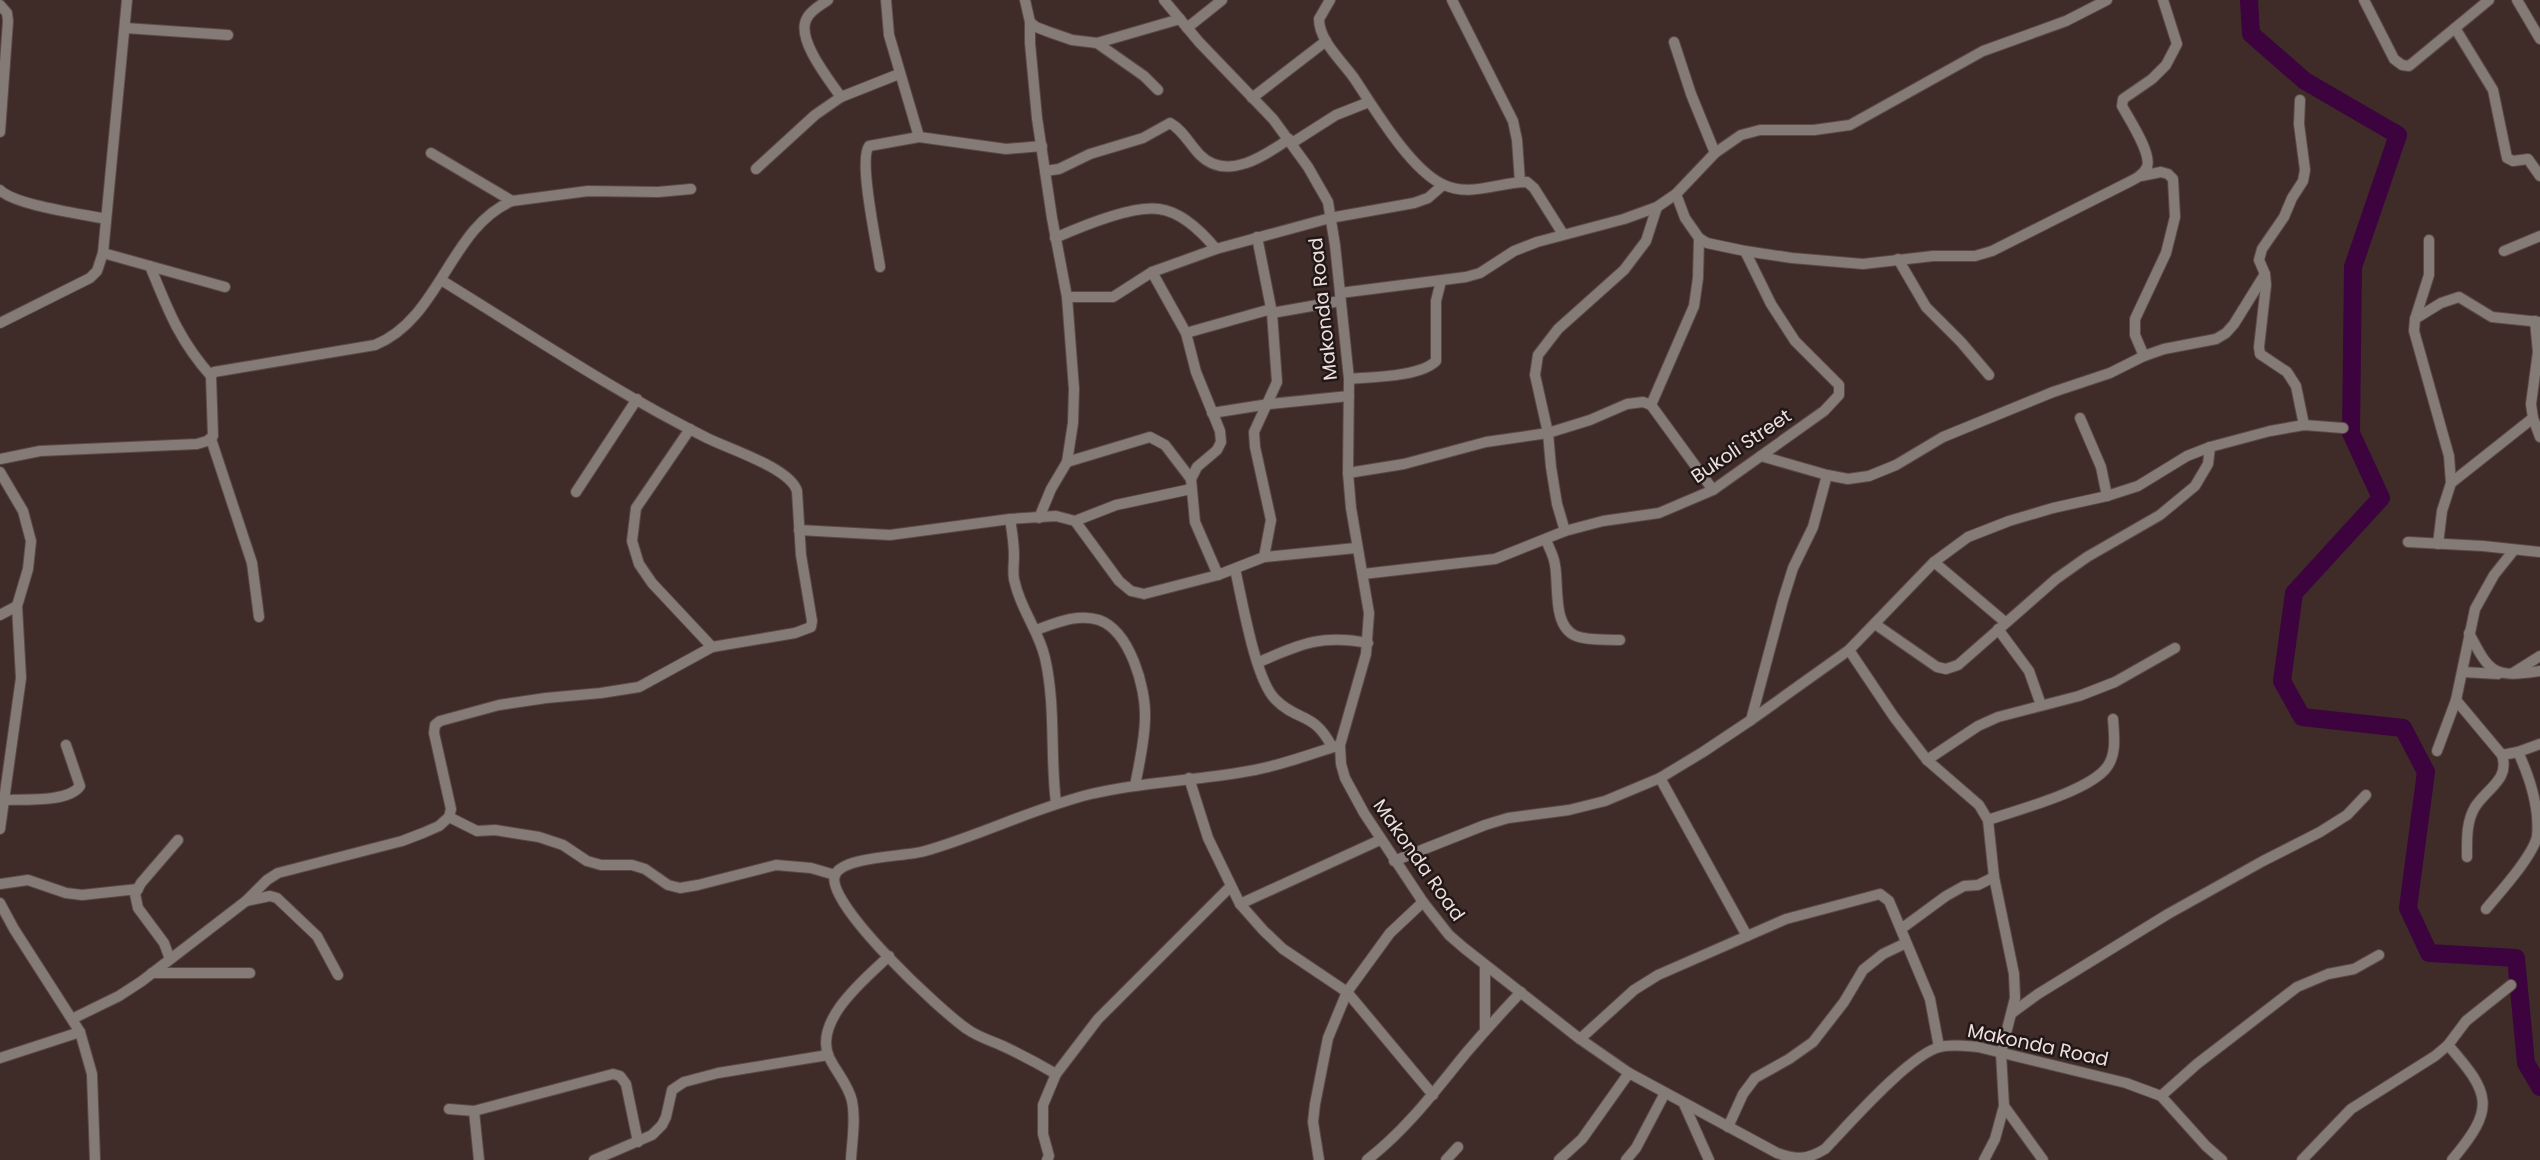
<svg xmlns="http://www.w3.org/2000/svg" width="2540" height="1160" font-family="Poppins,sans-serif">
<rect width="100%" height="100%" fill="#3f2c29"/>
<g fill="none" stroke-linecap="round" stroke-linejoin="round">
<path stroke="#3c033e" stroke-width="18" d="M2249,0l2,34 54,47 93,54 -45,132 -2,166 30,65 -87,95 -12,88 20,36 101,11 23,44 -18,136 21,45 87,5 10,105 14,24"/>
<defs>
<g id="street">
<path d="M828,0c-7,5 -17,10 -21,18 -12,20 22,62 34,79"/>
<path d="M886,0l3,35 30,102"/>
<path d="M1025,0l5,22v21l7,75 15,100 15,79 7,92 -1,34 -6,39 -16,27 -12,29"/>
<path d="M1164,0l35,42 74,77 35,48 20,35 7,43 14,134 -1,94 3,35 18,105 -3,41 -26,91 1,19 4,14 19,35 59,89 26,33 15,13 116,91 49,34 148,80c19,7 30,7 48,-4 24,-25 85,-95 115,-102 12,-3 26,-1 38,0l148,36 35,13 45,50 16,14"/>
<path d="M1330,0l-11,19c0,22 23,42 35,59 20,30 56,91 88,106 28,14 56,-2 85,-2l7,6 29,46"/>
<path d="M1452,0l61,121 4,19 3,42"/>
<path d="M2364,0l30,59 8,6 7,1 80,-66"/>
<path d="M2517,0l23,39"/>
<path d="M0,5l7,8 1,8 -8,111"/>
<path d="M1030,22l6,5 13,5 23,8 25,3 83,-24"/>
<path d="M125,28l103,7"/>
<path d="M1187,28l35,-28"/>
<path d="M2455,28l38,62 14,68 6,3 15,-2 12,17"/>
<path d="M1674,42l17,52 24,59"/>
<path d="M1097,43l47,33 14,14"/>
<path d="M1252,98l74,-57"/>
<path d="M2300,100l-1,24 6,46 -2,11 -11,17 -8,19 -22,32 -3,11 6,14 1,11 -7,62 1,7 27,18 9,14 8,39"/>
<path d="M1292,143l44,-28 33,-13"/>
<path d="M431,153l81,48"/>
<path d="M756,169l59,-54 26,-18 58,-23"/>
<path d="M1045,171l14,-2 31,-15 53,-16 27,-15c13,7 20,22 30,32 27,27 66,0 89,-16"/>
<path d="M2141,176l20,-4 7,2 5,5 2,38 -9,36 -31,66v16l9,21"/>
<path d="M0,190c14,15 83,24 106,29"/>
<path d="M1676,194l9,24 14,20 8,5 38,8 47,7 71,6 70,-8h42l17,-5 133,-67c8,-4 18,-8 22,-17 5,-14 -18,-48 -25,-61l1,-7 29,-20 14,-14 11,-21 -14,-44"/>
<path d="M1257,237l15,76 5,69 -23,50 1,15 16,73 -7,37"/>
<path d="M1055,238c25,-11 77,-33 104,-29 23,3 43,23 57,40"/>
<path d="M2429,240v35l-14,44 -1,12 35,125 2,27 -9,28 -4,33"/>
<path d="M2504,251l36,-15"/>
<path d="M103,253l122,34"/>
<path d="M1898,259l28,48 35,35 28,33"/>
<path d="M150,266c18,44 29,74 61,110"/>
<path d="M880,267c-3,-22 -22,-107 -11,-121l50,-9 87,12 36,-3"/>
<path d="M1152,272l34,61 10,39 24,59 1,11 -4,8 -20,17 -6,12 4,43 23,53"/>
<path d="M1340,293l126,-16 14,-4 34,-22 23,-9 87,-23 33,-12 19,-13 39,-41 26,-18 19,-5h54l36,-5 133,-74 83,-30 41,-21"/>
<path d="M1067,297h46l39,-25 64,-23 114,-31 84,-15 14,-5 15,-13"/>
<path d="M1272,313l68,-12"/>
<path d="M2415,319l26,-16 18,-6 33,20 48,5"/>
<path d="M2535,321l3,31 -7,52 2,14 7,19"/>
<path d="M0,323l90,-45 7,-7 6,-18 24,-253"/>
<path d="M1186,333l85,-24"/>
<path d="M1349,379c22,-2 71,-2 87,-18v-60l5,-20"/>
<path d="M1651,405l43,-99 4,-28 1,-40"/>
<path d="M1212,413l57,-9 80,-8"/>
<path d="M2080,418l21,49 6,29"/>
<path d="M690,429l-54,79 -4,33 7,23 13,19 60,64"/>
<path d="M211,439l41,124 7,54"/>
<path d="M1761,456l66,19 21,4 21,-3 27,-11 47,-28 110,-45 57,-19 34,-17 20,-7 52,-10 10,-6 8,-9 31,-50"/>
<path d="M0,459l40,-8 157,-7 10,-3 6,-5 -2,-60 3,-4 161,-27c65,-26 75,-118 137,-144l76,-10 70,1 33,-3"/>
<path d="M1067,462l83,-25 15,8 26,34"/>
<path d="M0,472l23,39 8,30 -3,28 -11,37 4,72 -21,151"/>
<path d="M1348,473l56,-9 82,-22 62,-9 42,-13 37,-16 16,-2 8,3 62,85"/>
<path d="M2451,483l82,-65"/>
<path d="M576,492l61,-93"/>
<path d="M1010,519c2,12 4,25 4,37 0,9 -2,19 1,27 6,27 24,48 30,75 11,48 5,97 11,145"/>
<path d="M1075,521l41,-16 75,-16"/>
<path d="M799,530l91,5 120,-16 46,-3 19,5 44,60 12,10 13,3 74,-19 46,-18 92,-9"/>
<path d="M1565,531l-8,-27 -6,-37 -3,-34 -13,-58 3,-20 20,-26 66,-59 22,-29 11,-34"/>
<path d="M1546,540c3,8 8,16 9,25 4,21 -3,61 21,71 13,5 30,3 44,4"/>
<path d="M2408,542l75,4 57,6"/>
<path d="M1934,562l71,60"/>
<path d="M1235,569c7,30 20,110 40,130 22,23 39,12 57,48"/>
<path d="M1363,574l132,-15 70,-28 38,-10 56,-8 54,-23 111,-79 15,-16v-10l-44,-44 -24,-37 -26,-53"/>
<path d="M0,615l17,-9"/>
<path d="M1875,624l62,43 9,2 12,-4 98,-86 31,-22 73,-42 35,-29 13,-22 2,-17"/>
<path d="M1998,629l31,42 12,34"/>
<path d="M1036,630c20,-7 42,-17 63,-10 31,11 47,68 46,97 0,23 -6,47 -10,69"/>
<path d="M2469,633c21,41 25,45 71,38"/>
<path d="M1849,650l45,67 33,43 52,45 9,15 6,57 20,97 1,24 -14,55 3,53 -9,33 -11,21"/>
<path d="M1259,662c42,-18 62,-28 109,-19"/>
<path d="M2463,672l35,2"/>
<path d="M2513,673l27,-17"/>
<path d="M2456,700l46,55c8,25 -15,33 -27,52 -9,15 -8,33 -8,50"/>
<path d="M1751,720l32,-120 10,-32 20,-41 14,-52"/>
<path d="M2437,751l19,-51 19,-91 19,-34 20,-25"/>
<path d="M2502,755l16,-3 22,-8"/>
<path d="M1927,760l51,-34 20,-9 81,-21 36,-14 60,-34"/>
<path d="M1189,778l19,60 32,66 23,26 20,19 64,43 86,103"/>
<path d="M1660,778l87,158"/>
<path d="M4,800c19,-1 64,3 76,-14l-14,-41"/>
<path d="M449,817l28,14 18,-1 44,7 24,8 24,16 14,4h31l13,4 23,16 12,3 18,-3 78,-20 35,3 24,7"/>
<path d="M1988,820c29,-10 102,-29 119,-53 10,-13 7,-33 6,-48"/>
<path d="M1394,861l91,-36 23,-7 61,-8 36,-9 55,-23 43,-26 48,-32 98,-70 85,-88 34,-25 41,-16 44,-13 54,-12 31,-10 49,-30 23,-9 60,-16 34,-6 39,3"/>
<path d="M0,884l28,-4 38,13 16,2 56,-6"/>
<path d="M246,901l24,-5 7,2 40,38 21,39"/>
<path d="M0,903l14,26 66,103 12,42 3,86"/>
<path d="M1240,904l140,-64"/>
<path d="M2486,909c14,-17 46,-52 51,-72 3,-29 -7,-59 -19,-85"/>
<path d="M1901,929l45,-33 18,-10 14,-1 16,-8"/>
<path d="M170,959l-6,-16 -26,-35 -3,-14 6,-11 37,-43"/>
<path d="M152,973h98"/>
<path d="M2012,1013l26,-19 130,-80 95,-53 57,-29 27,-17 19,-20"/>
<path d="M72,1019l47,-23 23,-15 104,-80 21,-21 11,-7 124,-32 21,-8 16,-7 10,-9 2,-8 -17,-76 1,-8 5,-4 59,-16 47,-7 55,-5 38,-6 73,-40 83,-14 16,-6 1,-6 -11,-66 -4,-64c-7,-23 -68,-42 -90,-53 -92,-46 -178,-104 -266,-158"/>
<path d="M1485,1031v-66"/>
<path d="M1580,1039l54,-49 24,-15 128,-56 94,-25 9,7 41,98 9,48"/>
<path d="M2448,1045c43,49 48,63 4,115"/>
<path d="M0,1058l80,-26"/>
<path d="M1056,1074c-17,-10 -34,-19 -51,-27 -13,-6 -27,-10 -38,-18 -25,-17 -143,-126 -132,-154 8,-19 70,-18 90,-24 56,-16 109,-43 166,-57 49,-12 101,-13 152,-22 33,-5 65,-17 97,-27"/>
<path d="M2161,1096l36,-32 100,-77 31,-13 26,-5 25,-14"/>
<path d="M1684,1104l25,56"/>
<path d="M2004,1106l39,54"/>
<path d="M449,1109l25,2 139,-37 7,2 6,8 12,58"/>
<path d="M474,1111l5,49"/>
<path d="M1728,1127l15,-33 12,-16 34,-19 24,-17 31,-40 19,-32 20,-16 23,-11"/>
<path d="M594,1160l58,-25 10,-10 4,-8 6,-27 12,-8 34,-9 110,-18"/>
<path d="M851,1160c1,-20 5,-40 1,-59 -4,-17 -16,-29 -23,-44 -16,-37 37,-79 60,-101"/>
<path d="M1047,1160l2,-4 -6,-22v-29l13,-31 42,-55 133,-133"/>
<path d="M1319,1160l-6,-38 2,-18 13,-66 19,-46 43,-59 33,-31"/>
<path d="M1367,1160c40,-31 68,-69 99,-107 18,-21 36,-41 55,-61"/>
<path d="M1446,1160l12,-13"/>
<path d="M1559,1160l23,-21 47,-66"/>
<path d="M1626,1160l10,-12 29,-55"/>
<path d="M2302,1160l49,-51 84,-53 13,-11 18,-24 45,-36"/>
</g>
</defs>
<use href="#street" stroke="#5b4946" stroke-width="12"/>
<use href="#street" stroke="#847b76" stroke-width="10"/>
</g>
<g text-anchor="middle" dominant-baseline="central" stroke-width="5" stroke-linejoin="round" paint-order="stroke">
<g font-size="19" fill="#eddfde" stroke="#201716">
<text transform="translate(1323 309) rotate(-96)">Makonda Road</text>
<text transform="translate(1741 446) rotate(-34)">Bukoli Street</text>
<text transform="translate(1419 860) rotate(55)">Makonda Road</text>
<text transform="translate(2038 1045) rotate(12)">Makonda Road</text>
</g>
</g>
</svg>
